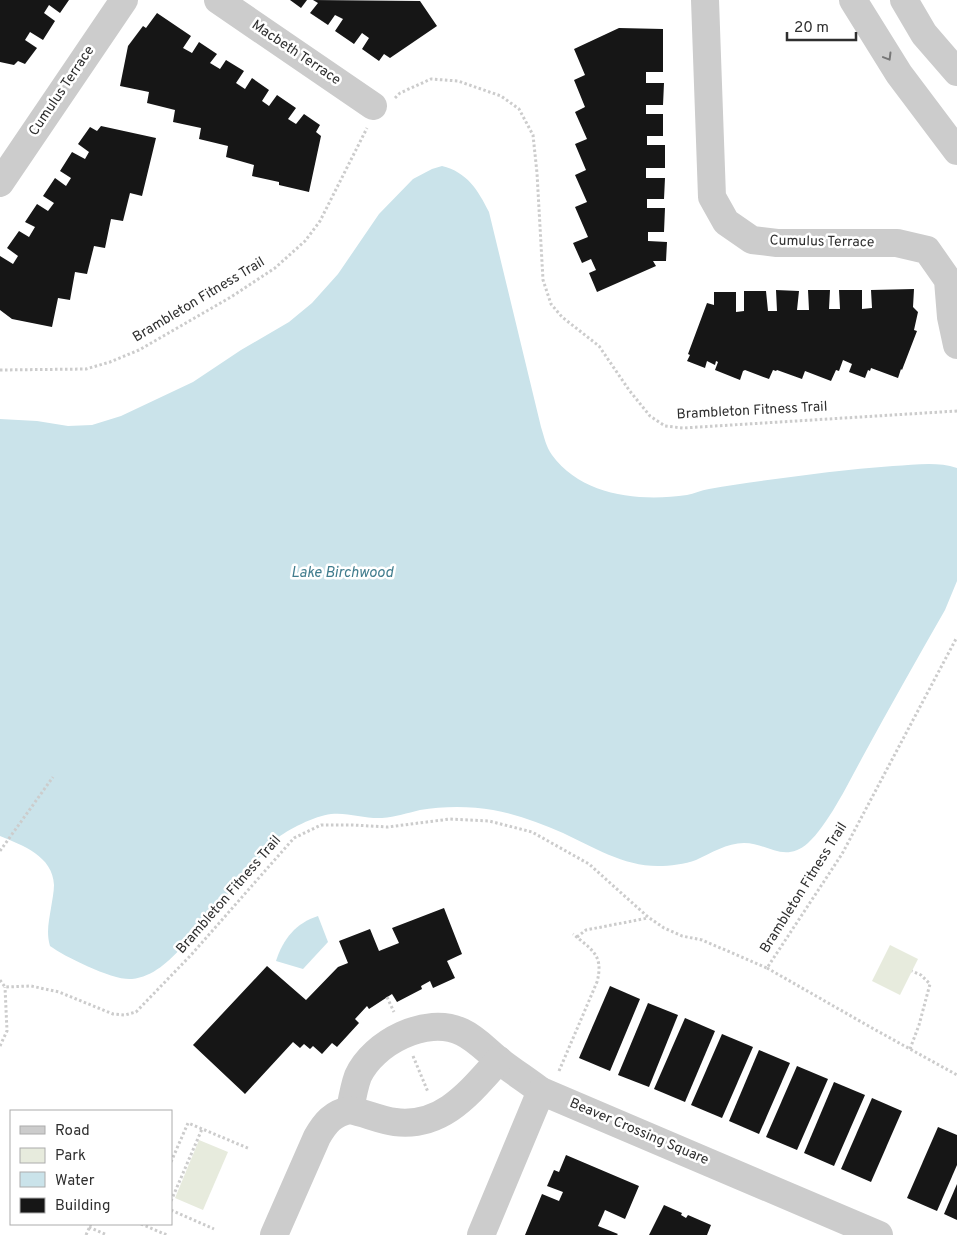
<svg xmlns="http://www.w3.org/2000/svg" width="957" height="1235" font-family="Overpass,sans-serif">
<rect width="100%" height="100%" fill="#fff"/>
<g fill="#e7ebdd">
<path d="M890,945l28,14 -18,36 -28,-14z"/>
<path d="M199,1140l29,12 -25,58 -28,-12z"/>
</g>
<g fill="#cae3ea">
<path d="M442,166c25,6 36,24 47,46l52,215c3,9 5,20 11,28 30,41 88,47 135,40 7,-1 14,-5 22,-6 17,-3 35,-6 52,-8 44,-6 88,-12 132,-15 22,-1 43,-5 64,2v113l-12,29c-28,49 -56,98 -83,148 -13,24 -34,67 -54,85 -24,21 -40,0 -64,0 -17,0 -33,10 -48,17 -11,4 -26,6 -38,6 -35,0 -65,-19 -95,-33 -23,-10 -46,-19 -70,-23 -22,-4 -50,-4 -73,0 -13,3 -24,7 -38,8 -17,1 -34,-6 -51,-4 -16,2 -43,15 -56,26 -8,7 -14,17 -22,25 -24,27 -45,56 -70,81 -14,15 -30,31 -51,33 -18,2 -67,-22 -82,-33 -4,-14 -1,-25 1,-38 1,-7 3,-16 3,-23 -1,-29 -32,-40 -54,-49v-417l37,2 31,5 24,-1 29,-9 72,-34 48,-32 48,-28 23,-19 26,-29 41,-60 34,-35 19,-10z"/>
<path d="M318,916l10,26 -25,27 -27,-8c7,-22 20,-38 42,-45z"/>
</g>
<g fill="#161616">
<path d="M0,0h69l-9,13 -11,-8 -5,8 11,8 -12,19 -13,-8 -5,8 12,8 -12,16 -7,-3 -4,4 -14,-3z"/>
<path d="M290,0h17l-6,8z"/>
<path d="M313,0l107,1 17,25 -47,32 -6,-4 -5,7 -17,-12 7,-11 -7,-5 -8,11 -19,-13 8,-12 -8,-4 -7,10 -18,-12 8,-10z"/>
<path d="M157,13l34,23 -8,12 9,5 7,-11 18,12 -7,9 10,6 6,-9 18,11 -8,12 9,6 7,-11 17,12 -7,11 7,5 8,-11 19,13 -8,11 8,5 8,-10 16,11 -4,7 5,4 -12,56 -30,-7v-3l-27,-6 2,-11 -28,-8 2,-11 -29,-7 2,-11 -28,-6 2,-12 -28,-7 2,-11 -29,-6 8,-40 15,-20 3,2z"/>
<path d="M619,28l44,1v43h-17v11h18l-1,22h-17v9h17v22h-16v9h18v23h-19v10h19l-1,21h-17v9h18l-1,24h-16v9l19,1 -1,19h-13l3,5 -59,26 -8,-19 7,-3 -5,-11 -9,4 -9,-20 15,-6 -13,-30 12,-5 -12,-27 11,-5 -11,-26 12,-5 -12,-27 10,-5 -11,-27 11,-5 -11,-26z"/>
<path d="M101,126l55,12 -14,58 -12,-3 -7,28 -12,-2 -6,29 -11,-2 -7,28 -12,-2 -5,28 -12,-2 -6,29 -40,-8 -12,-9v-54l13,8 5,-8 -11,-8 12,-17 10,6 6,-10 -10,-5 12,-18 11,7 6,-8 -11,-7 12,-18 11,8 5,-8 -11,-7 12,-19 13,7 4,-7 -11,-8 12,-17 7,4z"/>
<path d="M914,289l-1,18 5,5 -4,18 3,1 -15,39 -1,-1 -3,9 -27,-10 -1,3 -2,-1 -3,8 -16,-6 3,-8 -9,-4 -4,11 -3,-1 -5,11 -26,-10 -3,8 -25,-9 -1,1 -3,-1 -4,9 -24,-9 -2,1 -3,9 -25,-10 3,-8 -2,-1 -1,4 -8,-4 -2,7 -18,-7 3,-6 -2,-1 19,-51 7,2v-13h22v20l8,-1v-20h22l2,20h9l-1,-21 23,1 -2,19h12l-1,-20h22l-1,19h11l-1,-19h23v19l10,-1 -1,-18z"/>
<path d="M444,908l18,46 -15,7 8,17 -22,10 -3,-7 -9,5 1,3 -25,13 -5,-8 -23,15 -2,-3 -12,13 4,4 -22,24 -5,-4 -10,11 -9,-8 -3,3 -6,-5 -4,4 -7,-6 -48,52 -52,-49 74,-79 39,34 32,-33 10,-4 -9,-22 31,-12 9,22 20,-8 -7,-15z"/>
<path d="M610,986l30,13 -30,72 -31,-13z"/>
<path d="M648,1003l30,12 -29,72 -31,-12z"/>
<path d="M685,1018l30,13 -30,71 -31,-13z"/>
<path d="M722,1034l31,13 -31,71 -31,-13z"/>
<path d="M759,1050l31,13 -31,71 -30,-13z"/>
<path d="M797,1066l31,13 -31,71 -31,-13z"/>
<path d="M834,1082l31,13 -31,71 -30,-13z"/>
<path d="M872,1098l30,13 -31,71 -30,-13z"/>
<path d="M938,1127l19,8v30l-20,46 -30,-13z"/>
<path d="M566,1155l73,31 -14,33 -20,-9 -7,16 20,8 -1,1h-92l17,-41 17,7 4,-9 -16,-6 7,-16 5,2z"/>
<path d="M957,1184v36l-13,-6z"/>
<path d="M664,1205l18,8 -1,2 5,3 2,-3 23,10 -4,10h-58z"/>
</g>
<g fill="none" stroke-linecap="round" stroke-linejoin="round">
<g stroke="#ccc" stroke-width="3" stroke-dasharray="2.5 2.5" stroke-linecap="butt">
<path d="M395,98l5,-5 31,-14 27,2 43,15 18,13 14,26 4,38 6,107 8,24 11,13 37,29 30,44 21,26 15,10 18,2 274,-17"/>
<path d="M0,370l86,-1 24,-7 29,-12 92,-53 44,-29 30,-27 15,-20 47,-93"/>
<path d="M0,851l53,-74"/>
<path d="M577,937l9,-7 62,-12"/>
<path d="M767,968l105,60 85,47"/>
<path d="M0,980l5,7 26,-1 28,6 54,22 12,1 11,-3 55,-57 103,-117 27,-13h32l35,2 62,-8 39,2 43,11 57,32 59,53 16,11 18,8 20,4 65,28 75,-114 115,-217"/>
<path d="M387,997l7,15"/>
<path d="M0,1046l7,-15 -2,-44"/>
<path d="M910,1049l9,-24 11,-41 -9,-9 -9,-4"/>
<path d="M413,1056l15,36"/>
<path d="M559,1071l38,-89c7,-27 -5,-32 -24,-48"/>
<path d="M171,1162l17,-39 62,26"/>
<path d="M171,1201l31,-72"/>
<path d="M171,1210l43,19"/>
<path d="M141,1224l26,11"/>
<path d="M89,1227l18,8"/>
<path d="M86,1235l5,-11"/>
</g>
<g stroke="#ccc" stroke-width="28">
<path d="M218,0l155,106"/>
<path d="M705,0l7,197 14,25 26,18 25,3h120l30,7 21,30 3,37 6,28"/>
<path d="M853,0l46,74 58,77"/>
<path d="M904,0l20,34 33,38"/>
<path d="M0,183l124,-183"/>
<path d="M350,1110c2,-11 4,-23 8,-34 15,-33 68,-61 104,-44 15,7 26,20 39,30 13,10 27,19 40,29"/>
<path d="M274,1235l43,-98c8,-14 16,-24 33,-27 15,3 30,10 45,12 48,6 75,-30 104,-62"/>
<path d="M481,1235l60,-144 338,144"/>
</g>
</g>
<defs><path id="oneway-chevron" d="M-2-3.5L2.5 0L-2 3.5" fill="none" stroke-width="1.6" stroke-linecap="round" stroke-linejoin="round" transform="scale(1.25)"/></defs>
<use stroke="#767676" href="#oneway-chevron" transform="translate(888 57) rotate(59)"/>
<g text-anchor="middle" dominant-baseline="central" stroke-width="5" stroke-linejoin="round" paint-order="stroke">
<g font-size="14" fill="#2f2f2f" stroke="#fff">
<text transform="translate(296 53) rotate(34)">Macbeth Terrace</text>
<text transform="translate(62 91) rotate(-56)">Cumulus Terrace</text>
<text transform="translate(822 242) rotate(1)">Cumulus Terrace</text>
<text transform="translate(199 300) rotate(-31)">Brambleton Fitness Trail</text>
<text transform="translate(752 411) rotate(-3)">Brambleton Fitness Trail</text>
<text transform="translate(804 888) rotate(-58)">Brambleton Fitness Trail</text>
<text transform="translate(229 895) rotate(-49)">Brambleton Fitness Trail</text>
<text transform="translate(639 1132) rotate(23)">Beaver Crossing Square</text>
</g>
<g font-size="15" font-style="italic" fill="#407c8d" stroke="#fff">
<text x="342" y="573">Lake Birchwood</text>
</g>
</g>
<rect x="10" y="1110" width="162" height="115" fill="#ffffff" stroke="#acacac"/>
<rect x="20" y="1126" width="25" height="8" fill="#cccccc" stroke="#acacac"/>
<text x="55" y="1135" font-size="15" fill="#2f2f2f">Road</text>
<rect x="20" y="1148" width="25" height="15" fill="#e7ebdd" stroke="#acacac"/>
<text x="55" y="1160" font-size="15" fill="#2f2f2f">Park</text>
<rect x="20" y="1172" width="25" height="15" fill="#cae3ea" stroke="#acacac"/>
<text x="55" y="1185" font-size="15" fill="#2f2f2f">Water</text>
<rect x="20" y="1198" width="25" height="15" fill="#161616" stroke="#acacac"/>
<text x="55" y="1210" font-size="15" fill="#2f2f2f">Building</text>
<path d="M787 32v8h69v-8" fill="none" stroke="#2f2f2f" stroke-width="2.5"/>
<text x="794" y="32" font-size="15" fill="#2f2f2f" stroke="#ffffff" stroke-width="4" paint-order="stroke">20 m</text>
</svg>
